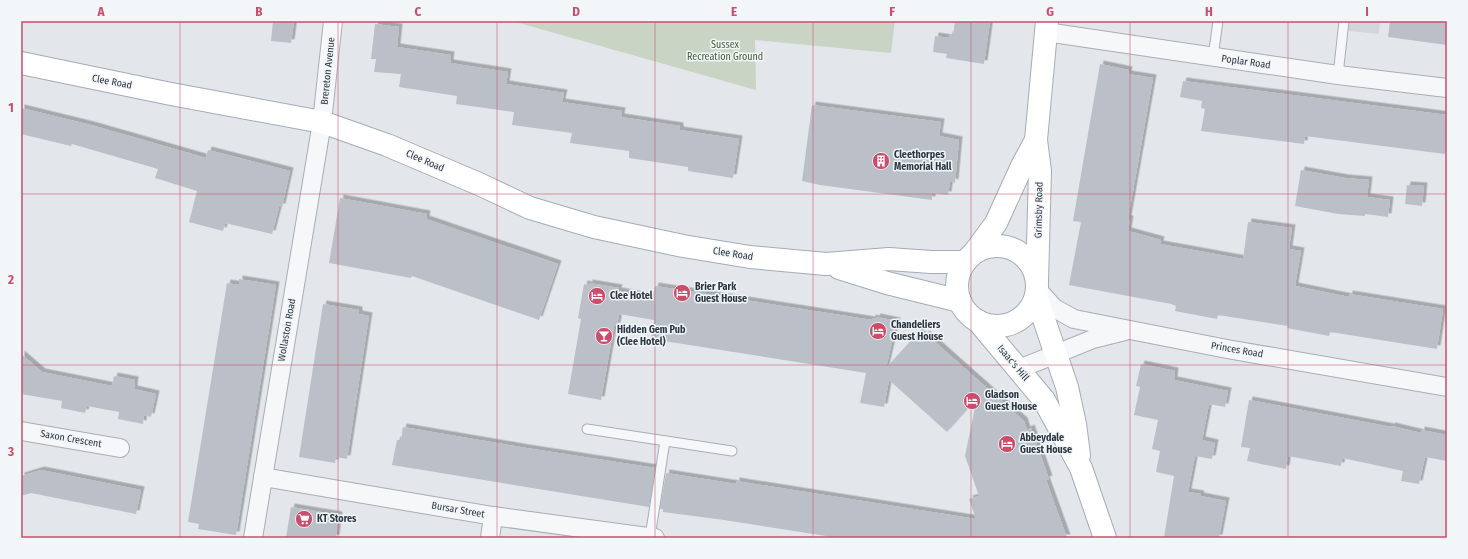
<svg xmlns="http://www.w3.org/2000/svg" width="1468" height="559" font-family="'Fira Sans Condensed',sans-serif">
<defs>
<filter id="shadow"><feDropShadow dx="3.5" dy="-3.5" stdDeviation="0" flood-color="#0004"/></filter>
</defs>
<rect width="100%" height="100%" fill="#e3e7eb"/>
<path fill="#d1d6dd" d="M1350,21h30l-1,13 -31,-3z"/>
<path fill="#cad4c5" d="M512,21h383l-4,32 -136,-13 1,50z"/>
<g fill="#bbc0c8" filter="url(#shadow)">
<path d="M273,21h21l-3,22 -20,-2z"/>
<path d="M955,21h35l-6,43 -38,-6 1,-4 -14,-2 2,-16 14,2v-3h4z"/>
<path d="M1390,21h57v24l-59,-8z"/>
<path d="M375,24l24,3 -2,20 54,8 -1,8 58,9 -2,12 58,9 -2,9 60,9 -1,6 59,9v4l59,9 -6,39 -45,-7v-4l-59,-9v-7l-59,-8 2,-10 -60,-8 2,-13 -58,-8 1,-8 -58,-9 2,-13 -27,-2 2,-13h-5z"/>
<path d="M1100,64l29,6 -1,4 25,4 -25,141h2l-2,12 33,9 -1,4 83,15 5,-37 44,6 -3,21 12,2 -6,35 54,11v-3l94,15 -6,40 -107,-17 -1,4 -42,-8 1,-2 -70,-11 -1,4 -42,-8 1,-5 -5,-2 -102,-19 12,-63 -8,-1z"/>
<path d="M1183,81l264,34v22l-2,17 -140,-18 -1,8 -103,-13 4,-22 -4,-1 1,-7 -22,-4z"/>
<path d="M812,105l129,17 -2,14 20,4 -4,43 -5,-2 -2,14 -16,-2v7l-112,-15 -18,-4z"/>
<path d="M21,108l70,17 115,33 2,-8 82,21 -8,36h-3l-7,27 -47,-11 -2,8 -34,-9 8,-31 -42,-13 3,-9 -86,-25 -1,2 -50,-12z"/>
<path d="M1301,170l44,8 24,2 -2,17 23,3 -2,17 -23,-3v2l-27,-2 -43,-8z"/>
<path d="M1407,185l17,1 -2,20 -17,-2z"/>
<path d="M340,198l87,16 -1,5 132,45 -19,56 -127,-44 -1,2 -82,-15z"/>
<path d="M239,279l37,6 -40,250 -38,-6 1,-5 -11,-2 39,-239 12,2z"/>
<path d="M589,283l30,5 -1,3 35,6 2,-11 217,34v-2l4,1 1,-2 20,4 -11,47 33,-36 5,5 2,-3 98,87 3,9 4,-2 18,51 -3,1 21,58h-228l-115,-18 -61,-8v-3h-3l6,-36 70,11v-3l240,38 -7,-20 10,-3 -14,-40 12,-58 -30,34 -58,-52 -5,27 -24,-4 6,-30 -215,-34 3,-19 -35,-6 -2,12h-3l-13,74 -33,-6 13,-75 -3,-1 6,-34 5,1z"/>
<path d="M323,304l36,6v4l10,2 -22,143 -11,-2 -1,6 -36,-6z"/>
<path d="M21,354l21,18 70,14 2,-10 21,4 -1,9 22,5 -5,23 -7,-2 -1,9 -25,-5 1,-7 -32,-6 -2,7 -24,-5 1,-7 -41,-7z"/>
<path d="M1141,364l34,7 -1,9 54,11 -3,16 -16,-3 -7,36 13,3 -3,16 -17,-3 -7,36 13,2 -1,2 26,5 -7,37h-55l10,-62 -18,-4 4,-21 -8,-2 6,-29 -24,-5 6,-28 -4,-1z"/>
<path d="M1249,400l142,27 1,-1 29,7v-3l26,5v26l-22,-4 -6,27 -18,-3 2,-10 -61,-13 -1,8 -53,-10 -2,13 -39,-8 3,-13 -9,-1z"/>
<path d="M403,427l123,21 129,20 -6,39 -257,-42 5,-25h4z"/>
<path d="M41,470l100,20 -5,24 -105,-21 -10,3v-20z"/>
<path d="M291,507l48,8 -3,23h-50z"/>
</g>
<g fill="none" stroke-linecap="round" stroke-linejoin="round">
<defs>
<g id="lane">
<path d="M1213,57l5,-36"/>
<path d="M1338,75l6,-54"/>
<path d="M587,429l145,22"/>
<path d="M650,537l15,-96"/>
</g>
<g id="street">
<path d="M1046,32l292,43 109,13"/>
<path d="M1037,289l17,19 20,11 153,30 220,38"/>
<path d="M1019,369l74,-30 32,-8"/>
<path d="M21,431l99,17"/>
<path d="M263,477l230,39 162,22"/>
<path d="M253,538l69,-416 11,-101"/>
<path d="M490,538l3,-22"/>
</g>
<g id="primary">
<path d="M21,63l150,31 151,28 65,23 92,39 51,24 64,19 89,19 67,11 76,7 63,-5 42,3h34"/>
<circle cx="997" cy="286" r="40"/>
<path d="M974,253l22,-30 26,-57 14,-26"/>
<path d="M839,268l48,15 73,18"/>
<path d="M1037,281l3,-110 -4,-31 11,-119"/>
<path d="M1036,296l31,91 8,37 4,31"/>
<path d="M978,321l66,79 37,68 24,70"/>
</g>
</defs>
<use href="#lane" stroke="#a8aeb5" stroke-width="11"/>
<use href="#street" stroke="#a8aeb5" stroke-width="20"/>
<use href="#primary" stroke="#a3acb6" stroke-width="24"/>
<use href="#lane" stroke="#f6f7f9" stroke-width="9"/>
<use href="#street" stroke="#f6f7f9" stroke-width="18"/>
<use href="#primary" stroke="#fff" stroke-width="22"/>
</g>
<path fill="none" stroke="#ca4e6b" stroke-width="1" stroke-opacity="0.55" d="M180,21v517M338,21v517M497,21v517M655,21v517M813,21v517M971,21v517M1130,21v517M1288,21v517M21,194h1426M21,365h1426"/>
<defs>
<symbol id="building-disc" viewBox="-11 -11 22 22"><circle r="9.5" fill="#ca4e6b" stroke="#f3f6f8"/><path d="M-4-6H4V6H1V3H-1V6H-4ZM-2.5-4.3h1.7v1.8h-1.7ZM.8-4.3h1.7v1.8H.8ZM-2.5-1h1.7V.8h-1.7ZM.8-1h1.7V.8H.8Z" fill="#fff"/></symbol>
<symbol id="hotel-disc" viewBox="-11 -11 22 22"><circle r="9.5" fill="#ca4e6b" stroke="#f3f6f8"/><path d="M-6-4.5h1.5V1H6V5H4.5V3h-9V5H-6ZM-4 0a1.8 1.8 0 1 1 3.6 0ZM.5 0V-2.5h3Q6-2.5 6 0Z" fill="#fff"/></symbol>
<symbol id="bar-disc" viewBox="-11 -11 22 22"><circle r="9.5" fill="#ca4e6b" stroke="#f3f6f8"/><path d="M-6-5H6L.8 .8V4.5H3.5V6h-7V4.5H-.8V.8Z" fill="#fff"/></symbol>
<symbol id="supermarket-disc" viewBox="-11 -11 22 22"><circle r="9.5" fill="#ca4e6b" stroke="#f3f6f8"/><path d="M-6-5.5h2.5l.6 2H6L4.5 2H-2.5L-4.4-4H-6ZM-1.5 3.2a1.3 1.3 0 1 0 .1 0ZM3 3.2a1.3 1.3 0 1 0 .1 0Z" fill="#fff"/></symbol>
</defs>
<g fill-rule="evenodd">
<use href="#building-disc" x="871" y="151" width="20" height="20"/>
<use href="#hotel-disc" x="672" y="283" width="20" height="20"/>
<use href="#hotel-disc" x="587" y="286" width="20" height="20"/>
<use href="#hotel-disc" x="868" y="321" width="20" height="20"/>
<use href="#bar-disc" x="594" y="326" width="20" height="20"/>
<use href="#hotel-disc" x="962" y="391" width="20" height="20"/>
<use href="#hotel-disc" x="997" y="434" width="20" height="20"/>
<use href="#supermarket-disc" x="294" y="509" width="20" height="20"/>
</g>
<g text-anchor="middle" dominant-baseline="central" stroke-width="3" stroke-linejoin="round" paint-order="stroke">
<g font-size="10" fill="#435e39" stroke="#f3f6f8">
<text x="725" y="45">Sussex<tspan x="725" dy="12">Recreation Ground</tspan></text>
</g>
<g font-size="10" fill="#2b3643" stroke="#f3f6f8">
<text transform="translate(1246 62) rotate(8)">Poplar Road</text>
<text transform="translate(328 71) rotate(-84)">Brereton Avenue</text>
<text transform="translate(112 82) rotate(11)">Clee Road</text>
<text transform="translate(425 161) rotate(23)">Clee Road</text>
<text transform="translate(1039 210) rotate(-89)">Grimsby Road</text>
<text transform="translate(733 254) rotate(9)">Clee Road</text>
<text transform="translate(287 330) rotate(-80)">Wollaston Road</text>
<text transform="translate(1237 350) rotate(10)">Princes Road</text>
<text transform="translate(1013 363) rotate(50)">Isaac's Hill</text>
<text transform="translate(71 439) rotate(10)">Saxon Crescent</text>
<text transform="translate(458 510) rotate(10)">Bursar Street</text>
</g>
<g font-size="10" font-weight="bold" fill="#2b3643" stroke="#f3f6f8" text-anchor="start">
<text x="894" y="155">Cleethorpes<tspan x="894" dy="12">Memorial Hall</tspan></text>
<text x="695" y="287">Brier Park<tspan x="695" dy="12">Guest House</tspan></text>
<text x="610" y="296">Clee Hotel</text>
<text x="891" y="325">Chandeliers<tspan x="891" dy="12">Guest House</tspan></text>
<text x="617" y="330">Hidden Gem Pub<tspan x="617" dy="12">(Clee Hotel)</tspan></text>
<text x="985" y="395">Gladson<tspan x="985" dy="12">Guest House</tspan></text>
<text x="1020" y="438">Abbeydale<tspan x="1020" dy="12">Guest House</tspan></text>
<text x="317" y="519">KT Stores</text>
</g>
</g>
<rect width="1468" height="559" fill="none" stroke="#f3f6f8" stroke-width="44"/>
<rect x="22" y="22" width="1424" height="515" fill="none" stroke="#ca4e6b" stroke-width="1.5"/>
<g font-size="13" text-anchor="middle" font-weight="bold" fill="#ca4e6b">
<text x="101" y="16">A</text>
<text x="259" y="16">B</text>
<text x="418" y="16">C</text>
<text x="576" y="16">D</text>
<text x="734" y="16">E</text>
<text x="892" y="16">F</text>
<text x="1050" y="16">G</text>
<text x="1209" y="16">H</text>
<text x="1367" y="16">I</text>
<text x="11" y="112">1</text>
<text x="11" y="284">2</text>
<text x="11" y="456">3</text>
</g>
</svg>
